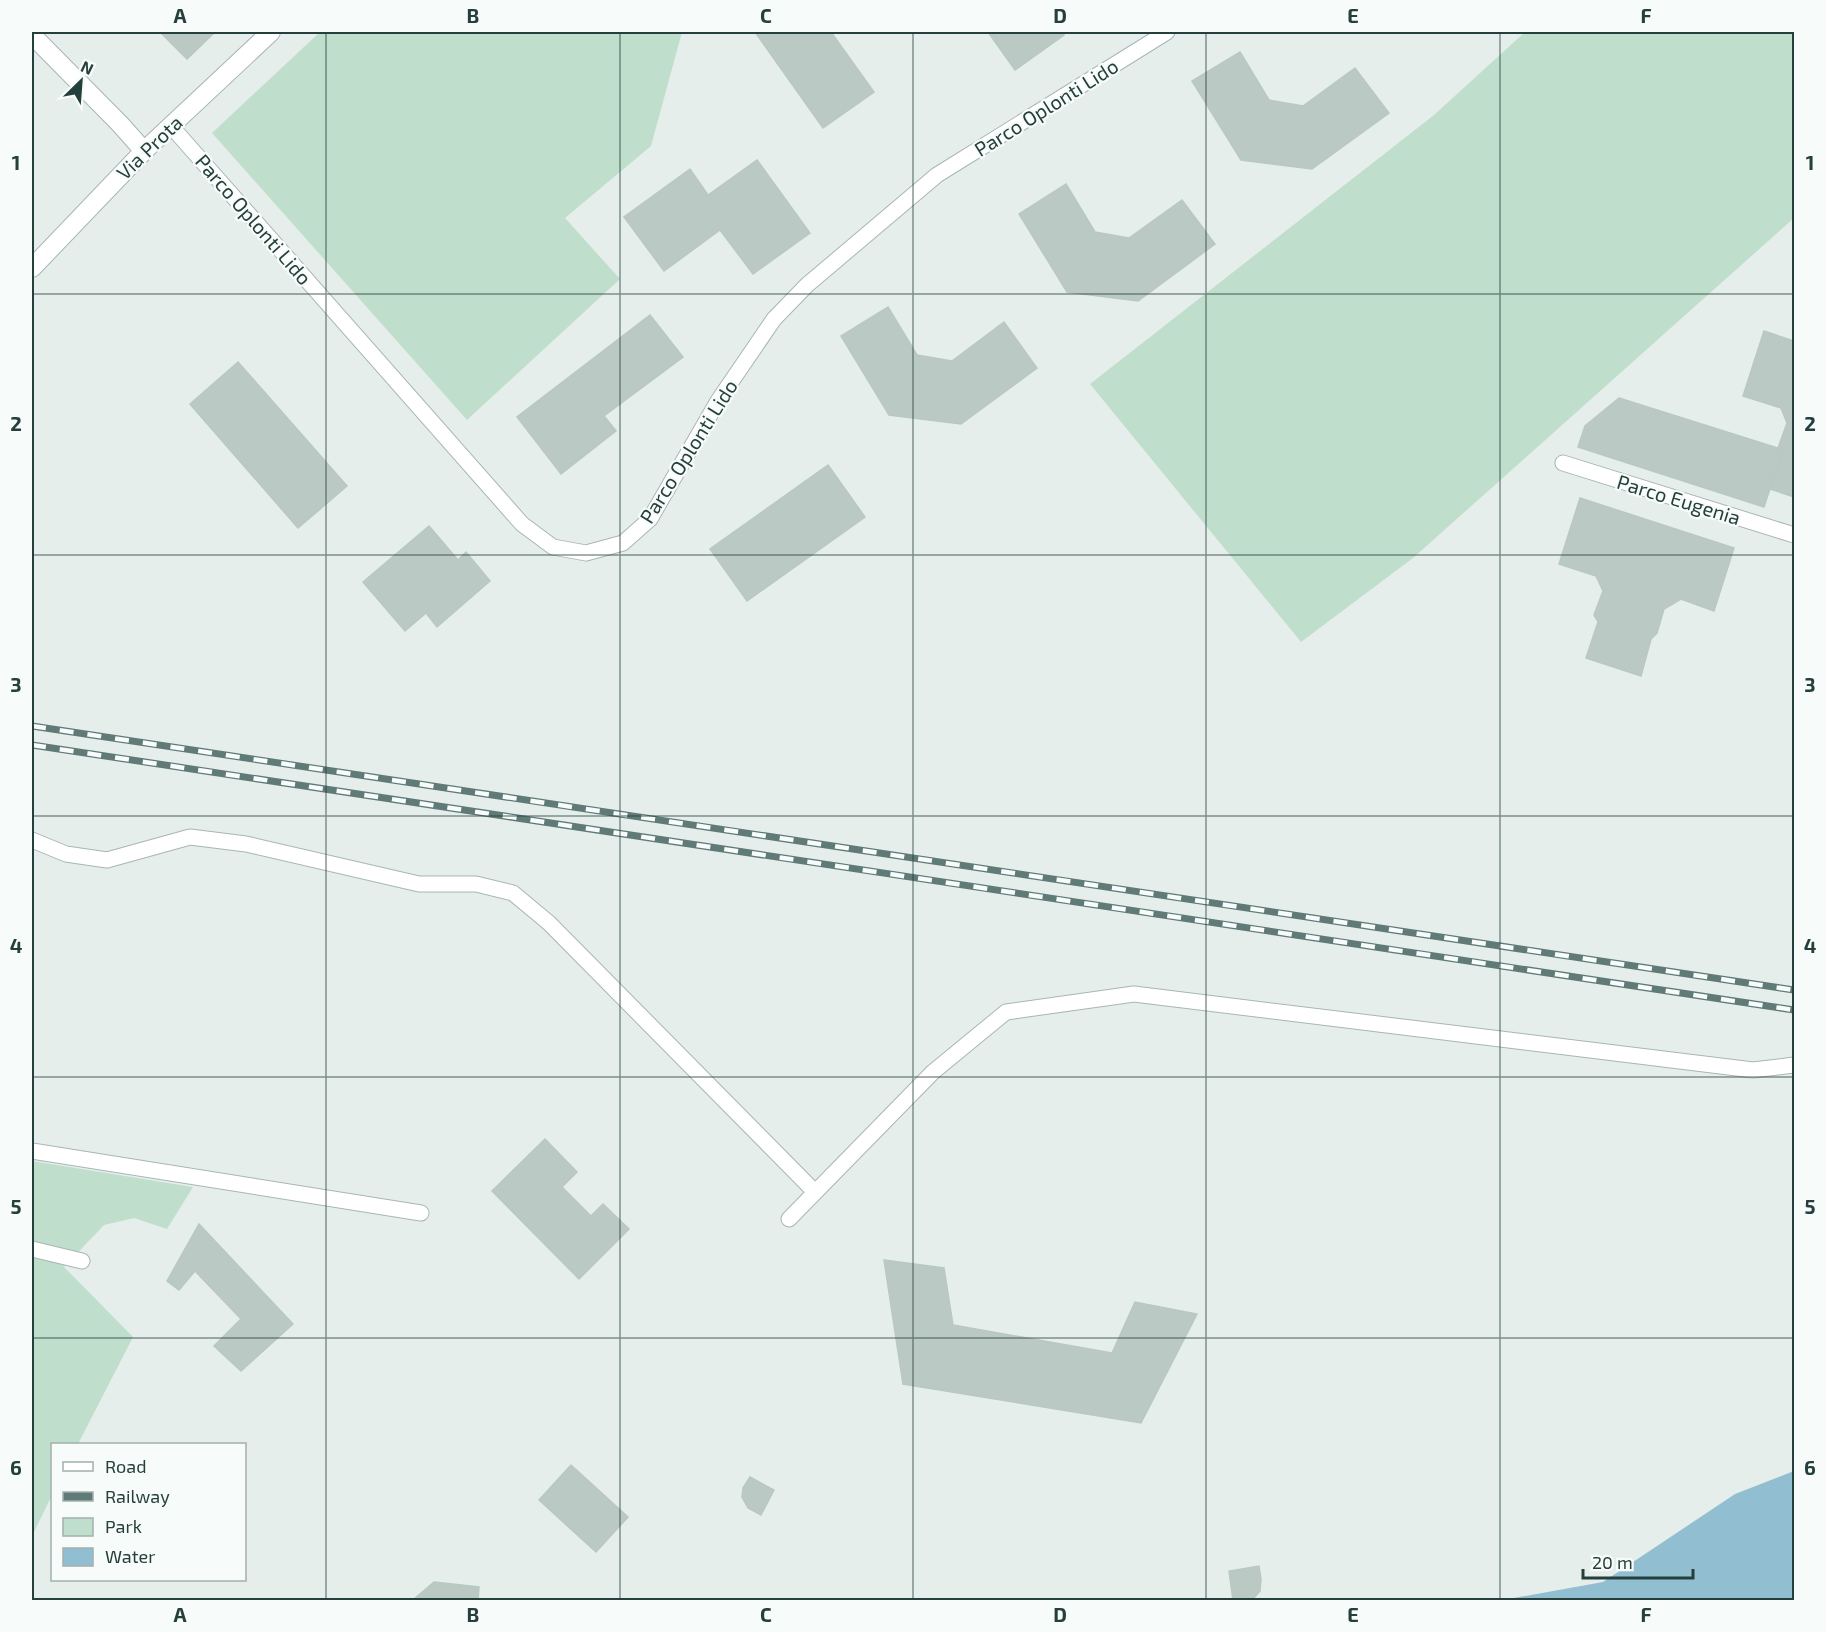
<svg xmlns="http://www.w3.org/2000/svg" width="1826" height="1632" font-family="'Exo 2',sans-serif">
<rect width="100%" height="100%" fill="#e6eeec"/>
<g fill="#c0decc">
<path d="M320,32h362l-31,114 -86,72 55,61 -153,141 -255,-287z"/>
<path d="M1525,32h269v186l-381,340 -112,84 -211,-258 344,-269z"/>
<path d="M32,1161l161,26 -26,42 -33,-11 -30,7 -40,42 69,70 -55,107h-26v51l-20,41z"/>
</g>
<path fill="#91bfd1" d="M1794,1471v129h-291l100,-18 132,-88z"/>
<g fill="#bbc9c5" stroke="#b8c8c3" stroke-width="1.5">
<path d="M160,32h55l-28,27z"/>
<path d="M755,32h76l43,60 -51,36z"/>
<path d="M988,32h74l2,3 -49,35z"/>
<path d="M1240,52l29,48 34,6 52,-38 34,45 -77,56 -71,-9 -49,-79z"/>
<path d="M757,160l53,73 -57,41 -33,-44 -56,41 -40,-54 66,-48 18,26z"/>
<path d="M1066,184l29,48 34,6 53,-38 33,44 -77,57 -71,-9 -48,-78z"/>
<path d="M888,307l29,48 35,6 52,-39 33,46 -76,56 -72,-9 -48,-79z"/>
<path d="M650,315l33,42 -79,59 12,15 -55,43 -44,-57z"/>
<path d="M1764,331l30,10v156l-24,-8 11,-34 -3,-7 9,-25 -6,-15 -38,-12z"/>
<path d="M238,362l109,124 -49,42 -108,-124z"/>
<path d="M1619,398l159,50 3,7 -17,52 -186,-60 7,-21z"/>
<path d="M828,465l37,52 -118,84 -37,-52z"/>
<path d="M1580,498l154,50 -20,63 -33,-12 -17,10 -7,24 -6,6 -10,37 -55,-18 12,-36 -4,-7 9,-24 -7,-15 -37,-12z"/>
<path d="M429,526l29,34 8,-8 24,29 -53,46 -11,-14 -21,18 -42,-49z"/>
<path d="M545,1139l32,33 -15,15 29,29 12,-12 26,25 -50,50 -87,-88z"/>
<path d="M199,1224l94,100 -52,47 -27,-25 27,-27 -46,-48 -16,19 -12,-9z"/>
<path d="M884,1260l60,8 9,57 159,28 23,-51 62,12 -56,109 -238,-39z"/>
<path d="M571,1465l57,52 -32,35 -57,-52z"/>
<path d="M750,1477l24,13 -13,25 -13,-7 -6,-11 1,-9z"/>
<path d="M1259,1566l2,13 -1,12 -8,9h-19l-4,-29z"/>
<path d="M434,1582l45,5 -1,13h-65z"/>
</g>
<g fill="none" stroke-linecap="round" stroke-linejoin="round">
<defs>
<g id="lane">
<path d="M171,126l351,398 31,23 33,6 37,-10 27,-24 68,-118 56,-82 33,-34 130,-110 230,-143"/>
<path d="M1563,463l231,72"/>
<path d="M32,840l34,14 41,6 83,-23 56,7 173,40h57l37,9 36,30 266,269"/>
<path d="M32,1151l389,62"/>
<path d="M789,1219l144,-147 73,-60 128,-18 619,76 41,-5"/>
<path d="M32,1249l50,12"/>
</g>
<g id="street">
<path d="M32,35l88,89 24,27"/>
<path d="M32,268l112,-117 127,-119"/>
</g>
</defs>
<use href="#lane" stroke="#a8b6b4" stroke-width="17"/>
<use href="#street" stroke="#a8b6b4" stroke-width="20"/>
<use href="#lane" stroke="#fff" stroke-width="15"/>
<use href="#street" stroke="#fff" stroke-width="18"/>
<defs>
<g id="rail">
<path d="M32,726l1762,264"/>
<path d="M32,745l1762,265"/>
</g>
</defs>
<use href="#rail" stroke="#607b77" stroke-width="7"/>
<use href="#rail" stroke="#f7fbf9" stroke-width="4.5" stroke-dasharray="14" stroke-linecap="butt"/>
</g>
<path fill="none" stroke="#25403c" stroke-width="1.5" stroke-opacity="0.55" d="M326,32v1568M620,32v1568M913,32v1568M1206,32v1568M1500,32v1568M32,294h1762M32,555h1762M32,816h1762M32,1077h1762M32,1338h1762"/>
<g text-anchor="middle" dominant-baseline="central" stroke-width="4.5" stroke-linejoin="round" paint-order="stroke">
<g font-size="20" fill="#25403c" stroke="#f7fbf9">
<text transform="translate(1046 107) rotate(-32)">Parco Oplonti Lido</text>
<text transform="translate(149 147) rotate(-44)">Via Prota</text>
<text transform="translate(254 219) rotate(49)">Parco Oplonti Lido</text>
<text transform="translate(688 451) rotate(-58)">Parco Oplonti Lido</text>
<text transform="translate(1679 499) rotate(17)">Parco Eugenia</text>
</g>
</g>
<rect width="1826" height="1632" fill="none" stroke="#f7fbf9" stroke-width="66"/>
<rect x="51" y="1443" width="195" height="138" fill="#f7fbf9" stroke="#a3b0ad" stroke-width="1.5"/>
<rect x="63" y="1462" width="30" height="9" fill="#ffffff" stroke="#a3b0ad" stroke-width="1.5"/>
<text x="105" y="1473" font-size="18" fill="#25403c">Road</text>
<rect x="63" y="1492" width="30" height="9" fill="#607b77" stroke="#a3b0ad" stroke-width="1.5"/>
<text x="105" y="1503" font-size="18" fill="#25403c">Railway</text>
<rect x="63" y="1518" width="30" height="18" fill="#c0decc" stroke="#a3b0ad" stroke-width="1.5"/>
<text x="105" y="1533" font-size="18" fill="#25403c">Park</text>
<rect x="63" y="1548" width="30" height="18" fill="#91bfd1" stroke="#a3b0ad" stroke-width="1.5"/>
<text x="105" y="1563" font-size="18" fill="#25403c">Water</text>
<g transform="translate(81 81) rotate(25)" stroke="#f7fbf9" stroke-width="4.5" paint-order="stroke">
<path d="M0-4.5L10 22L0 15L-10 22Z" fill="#25403c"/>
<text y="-9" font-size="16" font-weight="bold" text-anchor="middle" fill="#25403c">N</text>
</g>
<path d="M1583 1569v9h110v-9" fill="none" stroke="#25403c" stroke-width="3"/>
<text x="1592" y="1569" font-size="18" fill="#25403c" stroke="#f7fbf9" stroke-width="4.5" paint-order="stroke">20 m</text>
<rect x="33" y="33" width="1760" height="1566" fill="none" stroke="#25403c" stroke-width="2"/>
<g font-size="20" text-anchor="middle" font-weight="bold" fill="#25403c">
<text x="180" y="23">A</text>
<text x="473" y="23">B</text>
<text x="766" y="23">C</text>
<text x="1060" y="23">D</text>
<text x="1353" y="23">E</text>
<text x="1646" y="23">F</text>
<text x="16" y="170">1</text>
<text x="1810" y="170">1</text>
<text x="16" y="431">2</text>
<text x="1810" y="431">2</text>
<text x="16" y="692">3</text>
<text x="1810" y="692">3</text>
<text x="16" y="953">4</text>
<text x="1810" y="953">4</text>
<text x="16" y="1214">5</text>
<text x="1810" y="1214">5</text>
<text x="16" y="1475">6</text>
<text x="1810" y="1475">6</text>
<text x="180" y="1622">A</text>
<text x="473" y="1622">B</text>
<text x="766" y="1622">C</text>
<text x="1060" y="1622">D</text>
<text x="1353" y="1622">E</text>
<text x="1646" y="1622">F</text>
</g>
</svg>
